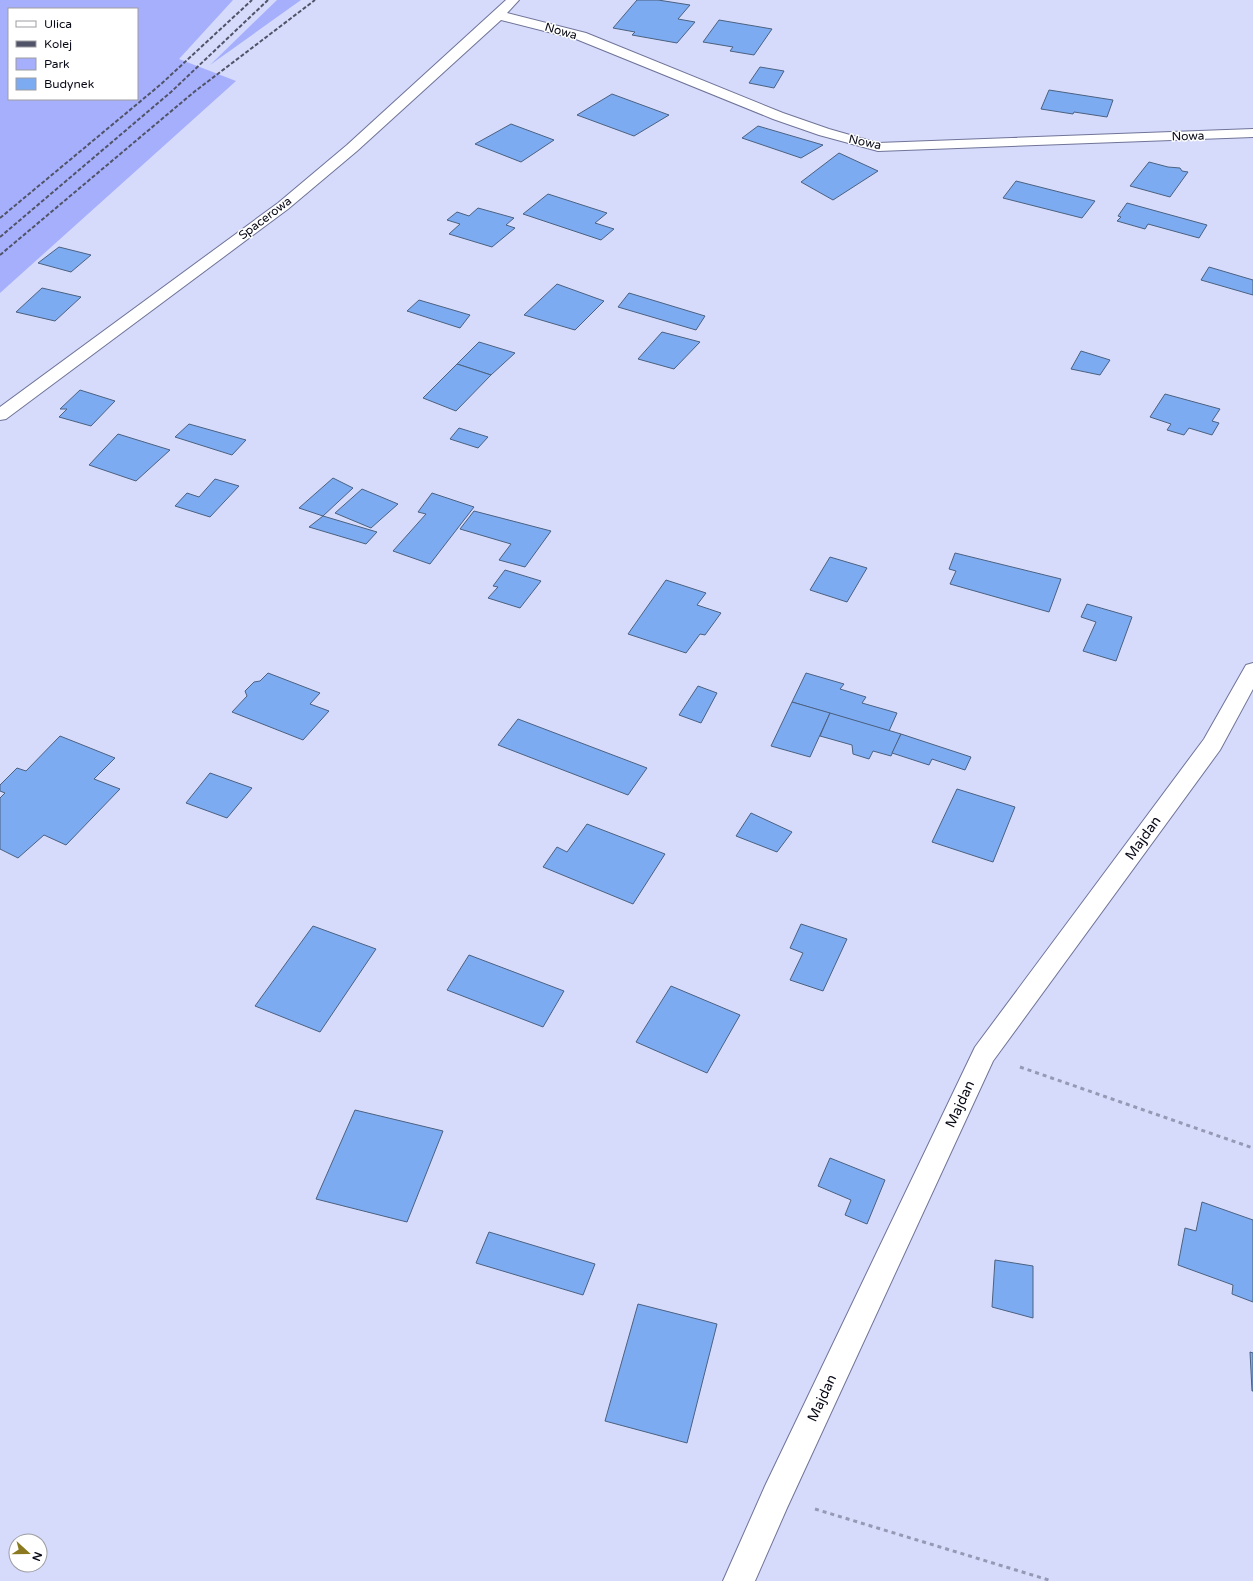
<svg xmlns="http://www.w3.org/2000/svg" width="1253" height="1581" font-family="'Varela Round',sans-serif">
<rect width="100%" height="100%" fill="#d6dbfc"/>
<g fill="#a6affc" fill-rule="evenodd">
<path d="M0,0h233l-54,59 57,22 -236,212zM9,9h128v90h-128z"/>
<path d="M277,0h24l-91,65z"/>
</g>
<g fill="#7cabf2" stroke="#4c6180">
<path d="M637,0h21l32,5 -12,14 17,3 -18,21 -45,-8 3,-3 -22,-4z"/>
<path d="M719,20l53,9 -18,26 -24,-4 3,-4 -30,-5z"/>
<path d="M760,67l24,4 -10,17 -25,-5z"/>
<path d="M1049,90l64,10 -6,17 -33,-5 -1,2 -32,-5z"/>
<path d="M612,94l57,21 -35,21 -57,-21z"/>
<path d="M511,124l43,16 -33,22 -46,-18z"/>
<path d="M758,126l65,19 -22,13 -59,-20z"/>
<path d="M839,153l39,18 -45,29 -32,-18z"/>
<path d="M1149,162l19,5 12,1 2,3 6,1 -18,25 -40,-11z"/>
<path d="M1016,181l79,20 -13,17 -79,-20z"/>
<path d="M548,194l59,19 -12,10 19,6 -13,11 -78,-26z"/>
<path d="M1127,203l80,22 -8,13 -51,-14 -3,5 -28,-8 4,-4 -3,-1z"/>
<path d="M478,208l36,10 -8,7 9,3 -23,19 -43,-13 11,-10 -13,-4 10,-8 12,4z"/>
<path d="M59,247l32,8 -20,17 -33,-9z"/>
<path d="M1209,267l44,13v15l-52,-15z"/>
<path d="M557,284l47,17 -29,29 -51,-15z"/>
<path d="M42,288l39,9 -26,24 -39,-9z"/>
<path d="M629,293l76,23 -9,14 -78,-23z"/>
<path d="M419,300l51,15 -10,13 -53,-17z"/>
<path d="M662,332l38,10 -26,27 -36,-10z"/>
<path d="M479,342l36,11 -24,22 -34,-11z"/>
<path d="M1081,351l29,9 -10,15 -29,-6z"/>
<path d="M457,364l34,11 -35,36 -33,-13z"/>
<path d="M80,390l35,11 -24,25 -32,-9 8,-8h-7z"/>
<path d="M1165,394l55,15 -8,12 7,2 -7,12 -23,-7 -5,7 -17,-5 4,-6 -21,-7z"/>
<path d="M189,424l57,16 -14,15 -57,-18z"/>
<path d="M459,428l29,9 -10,11 -28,-9z"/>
<path d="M118,434l52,16 -34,31 -47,-16z"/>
<path d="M333,478l20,10 -30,28 -24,-8z"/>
<path d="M215,479l24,7 -29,31 -35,-11 12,-13 12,4z"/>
<path d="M362,489l36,15 -27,24 -36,-15z"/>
<path d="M432,493l42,14 -44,57 -37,-13 33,-37 -8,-2z"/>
<path d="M474,511l77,20 -26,36 -26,-7 12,-16 -51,-15z"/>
<path d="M323,516l54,16 -11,12 -57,-17z"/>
<path d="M955,553l106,26 -12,33 -99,-28 6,-13 -7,-2z"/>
<path d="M830,557l37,11 -20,34 -37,-12z"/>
<path d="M505,570l36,11 -21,27 -32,-10 10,-11 -5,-1z"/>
<path d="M666,580l40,13 -9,12 24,8 -16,22 -5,-1 -14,19 -58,-19z"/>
<path d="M1087,604l45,13 -16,44 -33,-10 13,-29 -15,-5z"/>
<path d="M268,673l52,20 -10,11 19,7 -26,29 -71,-28 15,-16 -2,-5 9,-9 6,-1z"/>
<path d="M806,673l38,11 -4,5 26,8 -4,6 35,10 -8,18 -97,-29z"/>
<path d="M698,686l19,7 -16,30 -22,-8z"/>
<path d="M792,702l38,11 -20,44 -39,-11z"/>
<path d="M830,713l71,21 -10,22 -18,-5 -4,8 -16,-5 -1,-9 -32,-9z"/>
<path d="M518,719l129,49 -19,27 -130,-50z"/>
<path d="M901,734l70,23 -6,13 -33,-11 -3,6 -37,-12z"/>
<path d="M60,736l55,22 -21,21 26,10 -54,56 -22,-10 -26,23 -18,-9v-51l5,-5 -5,-2v-6l17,-17 9,3z"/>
<path d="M210,773l42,15 -25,30 -41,-15z"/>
<path d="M957,789l58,18 -22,55 -61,-20z"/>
<path d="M751,813l41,19 -15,20 -41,-16z"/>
<path d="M587,824l78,30 -32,50 -90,-37 14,-20 10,5z"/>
<path d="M801,924l46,15 -24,52 -33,-11 13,-27 -13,-5z"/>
<path d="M313,926l63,23 -56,83 -65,-26z"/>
<path d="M469,955l95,36 -21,36 -96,-37z"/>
<path d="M671,986l69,29 -33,58 -71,-31z"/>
<path d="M355,1110l88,21 -36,91 -91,-23z"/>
<path d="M830,1158l55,22 -18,44 -22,-9 6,-15 -33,-14z"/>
<path d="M1202,1202l51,18v82l-21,-8 1,-9 -55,-20 7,-37 11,3z"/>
<path d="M489,1232l106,32 -12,31 -107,-32z"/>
<path d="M995,1260l38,6v52l-41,-11z"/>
<path d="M638,1304l79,20 -30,119 -82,-22z"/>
<path d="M1250,1352l3,1v38h-1z"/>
</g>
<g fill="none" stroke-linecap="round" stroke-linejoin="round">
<defs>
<g id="minor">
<path d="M506,0h13l-12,13 79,20 197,80 46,16 49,14 375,-14v8l-375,14 -59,-16 -46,-16 -197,-80 -75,-19 -144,131 -69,58 -282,210 -6,1v-13l278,-204 69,-58z"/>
<path d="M1253,663v26l-33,61 -227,311 -206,447 -32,73h-32l42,-95 210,-439 229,-308 42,-74z"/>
</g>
</defs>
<use href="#minor" stroke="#6f7498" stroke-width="2"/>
<g stroke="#9599b4" stroke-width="3" stroke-dasharray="4 4" stroke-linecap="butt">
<path d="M1020,1067l233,81"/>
<path d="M815,1509l237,72"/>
</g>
<use href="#minor" fill="#fff" fill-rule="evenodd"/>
<g stroke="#515468" stroke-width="2" stroke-dasharray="4 2" stroke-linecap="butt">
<path d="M0,218l160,-133 92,-85"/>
<path d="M0,237l171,-145 97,-92"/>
<path d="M0,255l194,-163 121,-92"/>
</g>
</g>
<g text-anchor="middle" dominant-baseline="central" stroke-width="3" stroke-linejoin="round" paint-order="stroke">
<g font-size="12" fill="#090a17" stroke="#fff">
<text transform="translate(561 31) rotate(16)">Nowa</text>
<text transform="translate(1188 136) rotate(-2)">Nowa</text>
<text transform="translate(865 142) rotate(12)">Nowa</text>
<text transform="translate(265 218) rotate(-37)">Spacerowa</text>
</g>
<g font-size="14" fill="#090a17" stroke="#fff">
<text transform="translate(1143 838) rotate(-54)">Majdan</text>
<text transform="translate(960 1104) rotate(-65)">Majdan</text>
<text transform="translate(822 1398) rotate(-65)">Majdan</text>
</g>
</g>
<rect x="8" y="8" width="130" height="92" fill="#ffffff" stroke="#9d9da2"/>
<rect x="16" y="21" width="20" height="6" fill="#ffffff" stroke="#9d9da2"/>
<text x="44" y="28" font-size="12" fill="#090a17">Ulica</text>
<rect x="16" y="41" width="20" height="6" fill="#515468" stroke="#9d9da2"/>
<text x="44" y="48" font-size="12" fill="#090a17">Kolej</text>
<rect x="16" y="58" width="20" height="12" fill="#a6affc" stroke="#9d9da2"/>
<text x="44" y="68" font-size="12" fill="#090a17">Park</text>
<rect x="16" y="78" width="20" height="12" fill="#7cabf2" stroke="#9d9da2"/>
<text x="44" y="88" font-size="12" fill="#090a17">Budynek</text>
<g transform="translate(28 1553) rotate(111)"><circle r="19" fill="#ffffff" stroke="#9d9da2"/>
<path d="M0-3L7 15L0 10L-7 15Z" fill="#8a791e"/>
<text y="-6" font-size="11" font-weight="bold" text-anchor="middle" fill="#090a17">N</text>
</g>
</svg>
